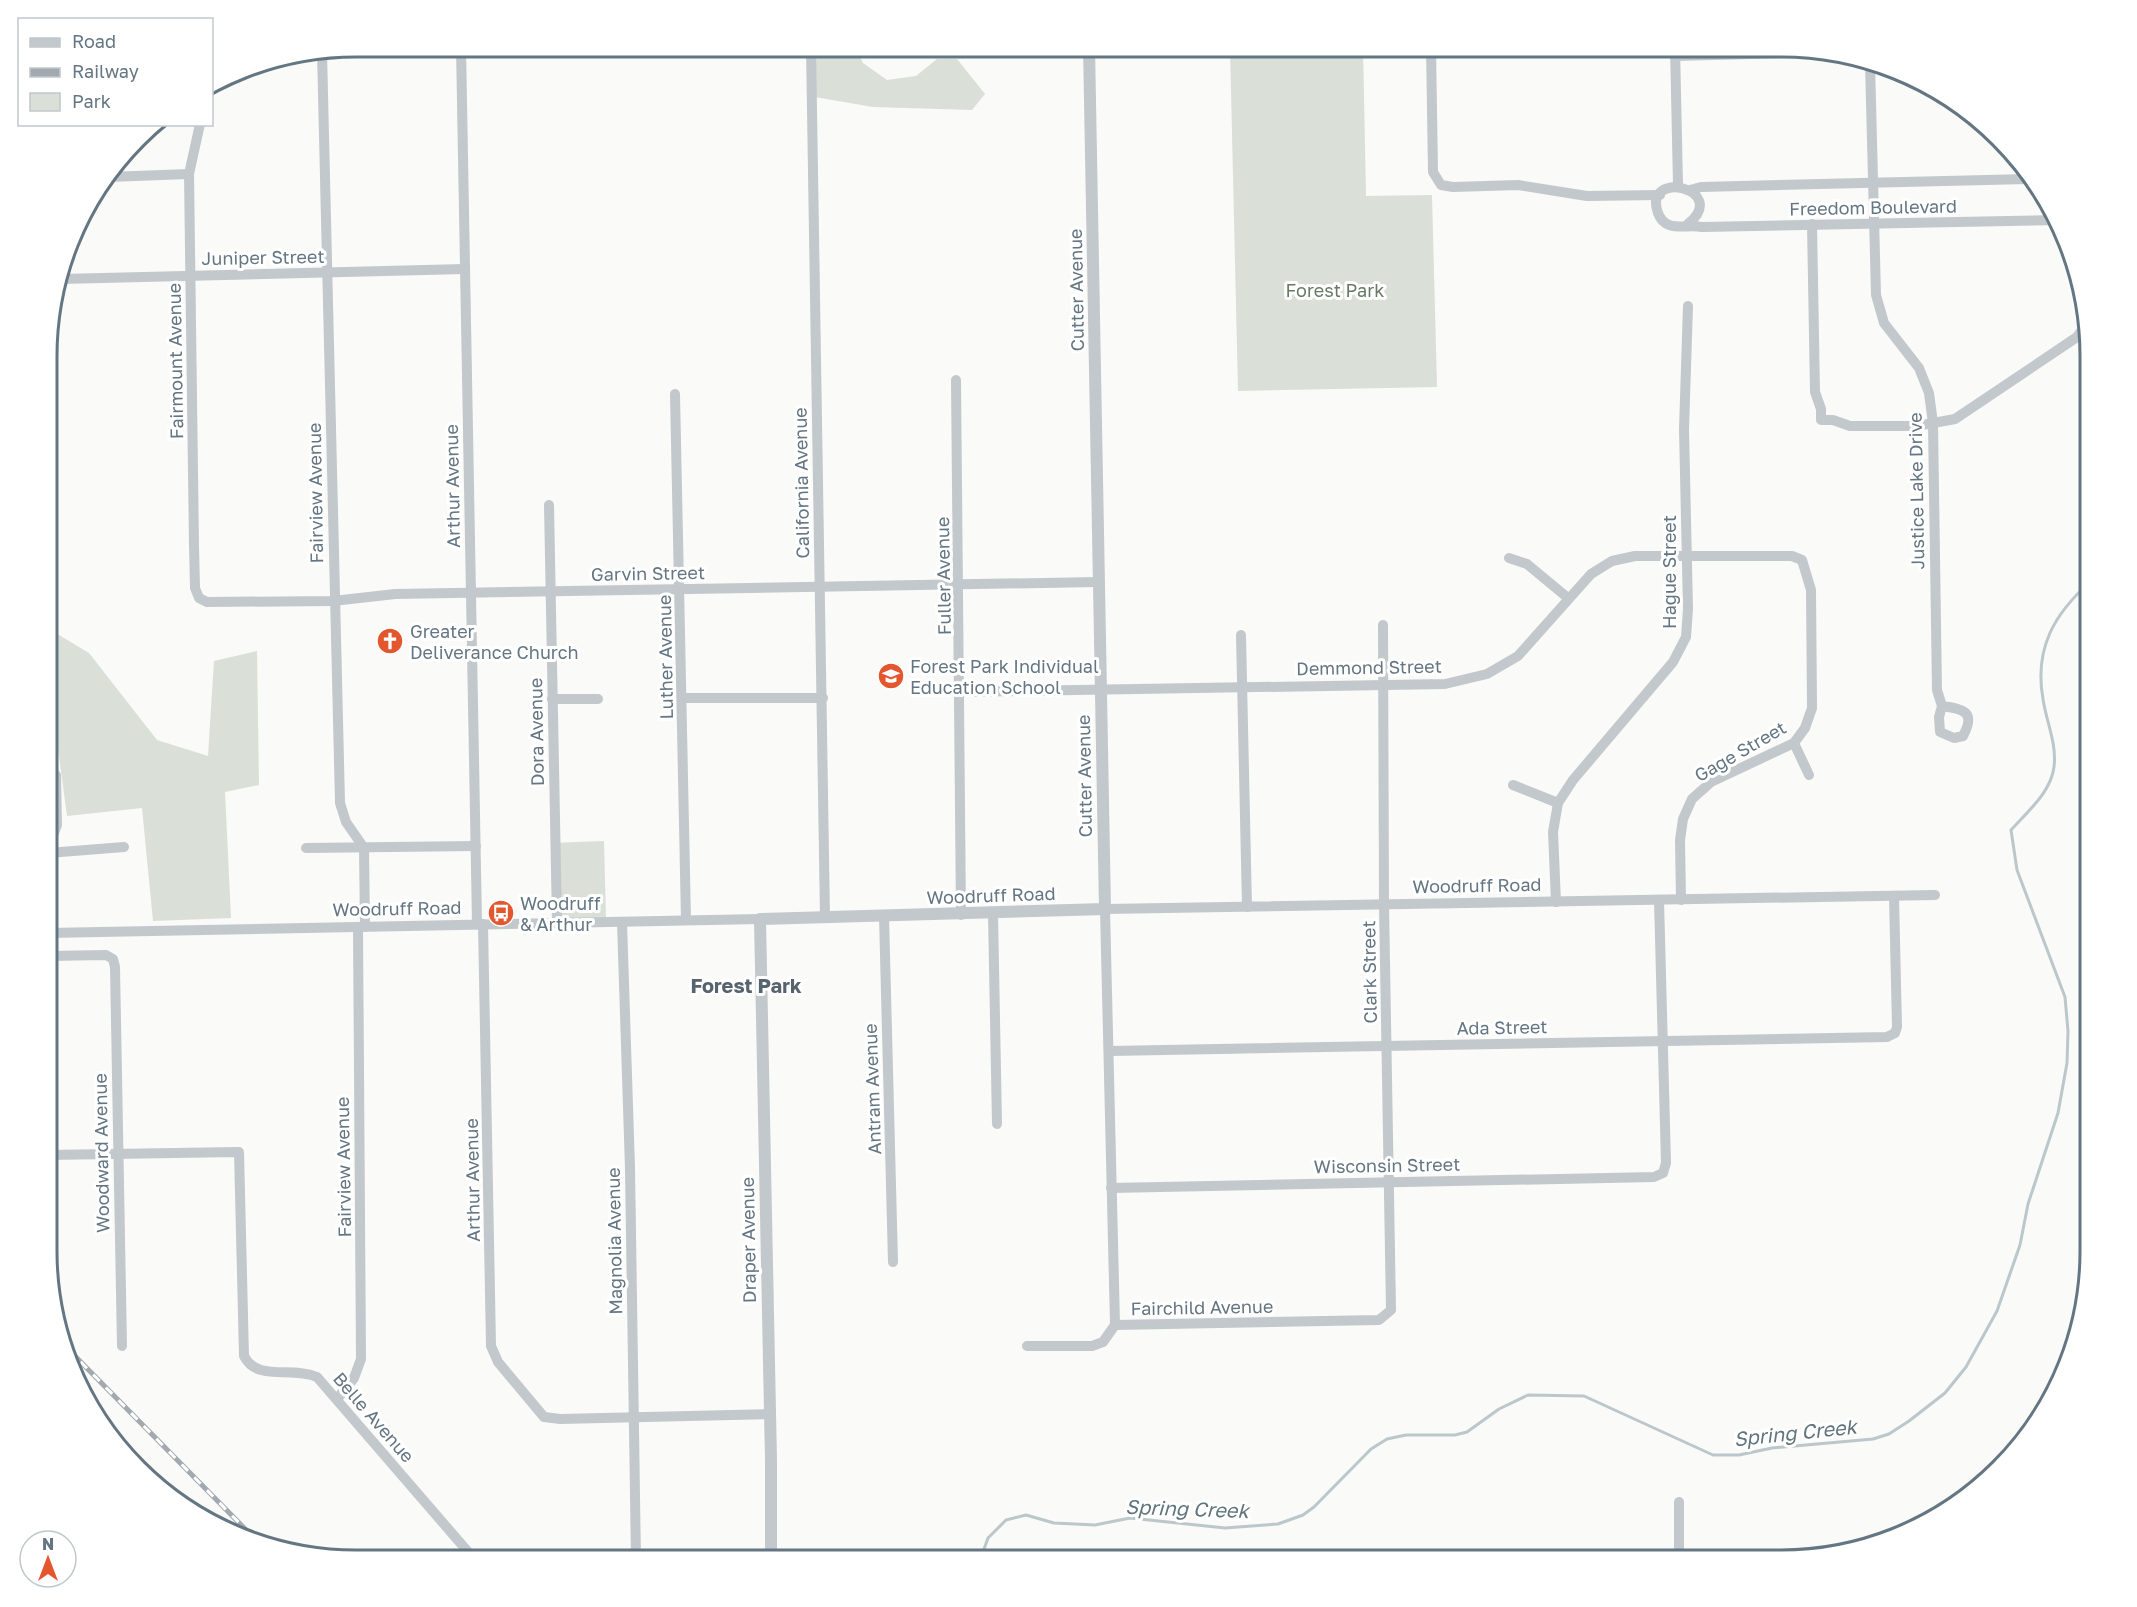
<svg xmlns="http://www.w3.org/2000/svg" width="2137" height="1607" font-family="'Golos Text',sans-serif">
<rect width="100%" height="100%" fill="#fafaf8"/>
<g fill="#dadfd7">
<path d="M814,47h41l8,16 24,17 29,-4 21,-17h20l28,35 -13,16 -99,-3 -58,-10z"/>
<path d="M1230,47h133l3,149 66,-1 5,192 -199,4z"/>
<path d="M49,629l40,24 68,87 51,16 6,-95 43,-10 2,134 -34,7 6,126 -78,3 -11,-113 -75,8 -9,-67h-10z"/>
<path d="M604,841l2,78h-53l-2,-76z"/>
</g>
<g fill="none" stroke-linecap="round" stroke-linejoin="round">
<path stroke="#bbc7cb" stroke-width="3" d="M980,1560l8,-22 18,-18 20,-5 28,8 41,2 35,-7 95,10 53,-4 25,-9 11,-8 57,-58 16,-10 19,-4h49l12,-3 32,-23 29,-14 56,1 129,59h26l33,-7 101,-9 16,-5 20,-13 36,-28 21,-26 31,-56 23,-66 8,-41 30,-91 9,-50 1,-32 -3,-34 -48,-127 -6,-40c17,-19 40,-38 43,-63 3,-24 -8,-46 -11,-68 -9,-50 11,-85 47,-117"/>
<g stroke="#c3c8cc" stroke-width="10">
<path d="M461,47l16,877"/>
<path d="M811,47l14,871"/>
<path d="M1431,47l2,125 8,13 12,2 65,-2 69,11 73,-1"/>
<path d="M1675,47l3,138"/>
<path d="M322,52l18,751 6,19 18,26 1,79"/>
<path d="M1675,56l147,-4"/>
<path d="M1870,63l6,232 8,28 35,45 10,25 4,30 4,267 5,16c22,3 34,6 21,30l-9,2 -14,-6 -1,-15 3,-11"/>
<path d="M200,124l-11,50 5,372 1,42 4,10 8,4 126,-1 62,-7 703,-12"/>
<path d="M108,177l81,-3"/>
<path d="M1690,190l11,-3 327,-8"/>
<path d="M1688,224c43,-35 -46,-56 -30,-11 7,20 28,11 44,14l357,-7"/>
<path d="M1812,224l3,168 6,17v11h12l17,6h67l38,-7 122,-82 10,-14"/>
<path d="M61,279l404,-10"/>
<path d="M956,380l5,535"/>
<path d="M675,394l11,526"/>
<path d="M49,456v51"/>
<path d="M549,505l8,418"/>
<path d="M1509,558l18,6 41,34"/>
<path d="M1241,635l6,272"/>
<path d="M960,692l485,-8 42,-10 31,-18 73,-82 21,-13 23,-5h157l10,4 9,30 1,118 -7,20 -11,15 -83,39 -19,17 -9,20 -3,21 1,60"/>
<path d="M682,698h141"/>
<path d="M552,699h46"/>
<path d="M1794,743l15,32"/>
<path d="M1513,785l45,18"/>
<path d="M306,848l170,-2"/>
<path d="M48,849l9,-24 -1,-50"/>
<path d="M48,853l76,-6"/>
<path d="M1556,902l-3,-70 5,-29 15,-23 100,-118 13,-25 2,-28 -4,-180 4,-123"/>
<path d="M993,914l4,210"/>
<path d="M884,916l9,346"/>
<path d="M622,922l8,246 6,392"/>
<path d="M483,924l8,422 7,16 46,55 16,2 210,-5"/>
<path d="M48,933l712,-14"/>
<path d="M48,956l58,-1 7,4 2,8 7,379"/>
<path d="M1110,1051l777,-14 8,-4 2,-6 -3,-131"/>
<path d="M47,1155l192,-3 5,204c13,26 47,10 73,21l158,183"/>
<path d="M1111,1188l543,-11 9,-4 3,-10 -7,-263"/>
<path d="M1115,1325l-10,-416 830,-14"/>
<path d="M1027,1346h65l11,-4 12,-17 264,-5 12,-10 -7,-406 -1,-279"/>
<path d="M337,1399l17,-21 7,-19 -3,-432"/>
<path d="M1679,1560v-58"/>
</g>
<path stroke="#c3c8cc" stroke-width="12" d="M771,1560v-99l-11,-542 345,-10 -16,-862"/>
<defs>
<g id="rail">
<path d="M68,1349l190,193"/>
<path d="M104,1421l52,65"/>
</g>
</defs>
<use href="#rail" stroke="#a2aab0" stroke-width="5"/>
<use href="#rail" stroke="#fff" stroke-width="3" stroke-dasharray="9" stroke-linecap="butt"/>
</g>
<defs>
<symbol id="church-disc" viewBox="-11 -11 22 22"><circle r="9.5" fill="#e4572e" stroke="#fff"/><path d="M-1.2-6h2.4v3.5h3.3v2.4h-3.3V6h-2.4V-.1h-3.3v-2.4h3.3Z" fill="#fff"/></symbol>
<symbol id="school-disc" viewBox="-11 -11 22 22"><circle r="9.5" fill="#e4572e" stroke="#fff"/><path d="M0-5L7-2L0 1L-7-2ZM-4 1L0 2.5L4 1V4Q0 6-4 4Z" fill="#fff"/></symbol>
<symbol id="bus-disc" viewBox="-11 -11 22 22"><circle r="9.5" fill="#e4572e" stroke="#fff"/><path d="M-5-6H5V4H4V6H2V4H-2V6H-4V4H-5ZM-3.5-4V0h7V-4ZM-3.5 1.2v1.5H-2V1.2ZM2 1.2v1.5H3.5V1.2Z" fill="#fff"/></symbol>
</defs>
<g fill-rule="evenodd">
<use href="#church-disc" x="375" y="626" width="30" height="30"/>
<use href="#school-disc" x="876" y="661" width="30" height="30"/>
<use href="#bus-disc" x="486" y="898" width="30" height="30"/>
</g>
<g text-anchor="middle" dominant-baseline="central" stroke-width="6" stroke-linejoin="round" paint-order="stroke">
<g font-size="18" fill="#657683" stroke="#fff">
<text transform="translate(1873 207) rotate(-1)">Freedom Boulevard</text>
<text transform="translate(263 257) rotate(-1)">Juniper Street</text>
<text transform="translate(1076 290) rotate(-91)">Cutter Avenue</text>
<text transform="translate(175 361) rotate(-91)">Fairmount Avenue</text>
<text transform="translate(801 483) rotate(-91)">California Avenue</text>
<text transform="translate(452 486) rotate(-91)">Arthur Avenue</text>
<text transform="translate(1916 491) rotate(-91)">Justice Lake Drive</text>
<text transform="translate(315 493) rotate(-91)">Fairview Avenue</text>
<text transform="translate(1669 572) rotate(-90)">Hague Street</text>
<text transform="translate(648 573) rotate(-1)">Garvin Street</text>
<text transform="translate(943 576) rotate(-91)">Fuller Avenue</text>
<text transform="translate(665 657) rotate(-91)">Luther Avenue</text>
<text transform="translate(1369 667) rotate(-1)">Demmond Street</text>
<text transform="translate(536 732) rotate(-91)">Dora Avenue</text>
<text transform="translate(1740 751) rotate(-30)">Gage Street</text>
<text transform="translate(1084 776) rotate(-91)">Cutter Avenue</text>
<text transform="translate(1477 885) rotate(-1)">Woodruff Road</text>
<text transform="translate(991 895) rotate(-2)">Woodruff Road</text>
<text transform="translate(397 908) rotate(-1)">Woodruff Road</text>
<text transform="translate(1369 972) rotate(-91)">Clark Street</text>
<text transform="translate(1502 1027) rotate(-1)">Ada Street</text>
<text transform="translate(872 1089) rotate(-92)">Antram Avenue</text>
<text transform="translate(101 1153) rotate(-91)">Woodward Avenue</text>
<text transform="translate(1387 1165) rotate(-1)">Wisconsin Street</text>
<text transform="translate(343 1167) rotate(-91)">Fairview Avenue</text>
<text transform="translate(472 1180) rotate(-91)">Arthur Avenue</text>
<text transform="translate(748 1240) rotate(-91)">Draper Avenue</text>
<text transform="translate(614 1241) rotate(-91)">Magnolia Avenue</text>
<text transform="translate(1202 1307) rotate(-1)">Fairchild Avenue</text>
<text transform="translate(374 1417) rotate(49)">Belle Avenue</text>
</g>
<g font-size="18" fill="#687a64" stroke="#fff">
<text x="1335" y="290">Forest Park</text>
</g>
<g font-size="18" fill="#657683" stroke="#fff" text-anchor="start">
<text x="410" y="631">Greater<tspan x="410" dy="21">Deliverance Church</tspan></text>
<text x="910" y="666">Forest Park Individual<tspan x="910" dy="21">Education School</tspan></text>
<text x="520" y="903">Woodruff<tspan x="520" dy="21">&amp; Arthur</tspan></text>
</g>
<g font-size="20" font-weight="bold" fill="#57646e" stroke="#fff">
<text x="746" y="985">Forest Park</text>
</g>
<g font-size="20" font-style="italic" fill="#60757c" stroke="#fff">
<text transform="translate(1795 1432) rotate(-6)">Spring Creek</text>
<text transform="translate(1187 1508) rotate(2)">Spring Creek</text>
</g>
</g>
<path d="M0 0H2137V1607H0ZM356 57H1781A299 299 0 0 1 2080 356V1251A299 299 0 0 1 1781 1550H356A299 299 0 0 1 57 1251V356A299 299 0 0 1 356 57Z" fill="#fff" fill-rule="evenodd"/>
<path fill="none" stroke="#657683" stroke-width="3" d="M356 57H1781A299 299 0 0 1 2080 356V1251A299 299 0 0 1 1781 1550H356A299 299 0 0 1 57 1251V356A299 299 0 0 1 356 57Z"/>
<rect x="18" y="18" width="195" height="108" fill="#ffffff" stroke="#c1c8cd" stroke-width="1.5"/>
<rect x="30" y="38" width="30" height="9" fill="#c3c8cc" stroke="#c1c8cd" stroke-width="1.5"/>
<text x="72" y="48" font-size="18" fill="#657683">Road</text>
<rect x="30" y="68" width="30" height="9" fill="#a2aab0" stroke="#c1c8cd" stroke-width="1.5"/>
<text x="72" y="78" font-size="18" fill="#657683">Railway</text>
<rect x="30" y="93" width="30" height="18" fill="#dadfd7" stroke="#c1c8cd" stroke-width="1.5"/>
<text x="72" y="108" font-size="18" fill="#657683">Park</text>
<g transform="translate(48 1559)"><circle r="28" fill="#ffffff" stroke="#c1c8cd" stroke-width="1.5"/>
<path d="M0-4.5L10 22L0 15L-10 22Z" fill="#e4572e"/>
<text y="-9" font-size="16" font-weight="bold" text-anchor="middle" fill="#657683">N</text>
</g>
</svg>
